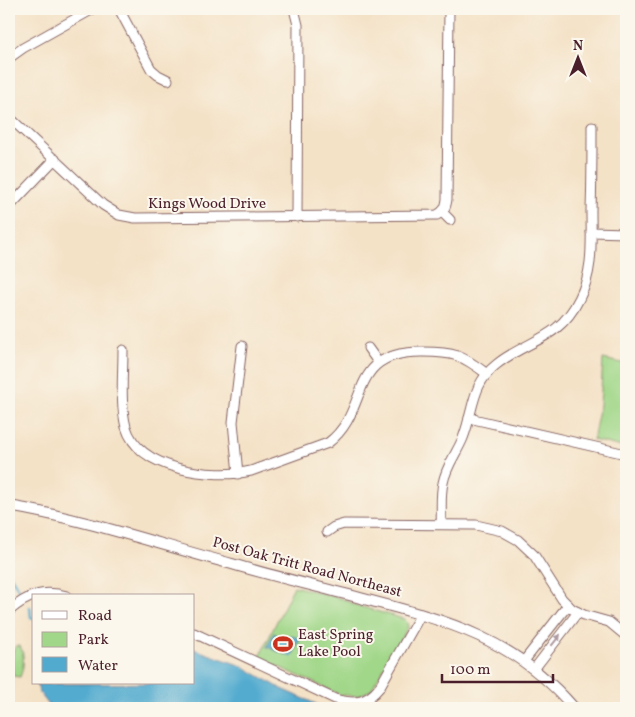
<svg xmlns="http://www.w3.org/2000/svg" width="635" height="717" font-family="Vollkorn,serif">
<rect width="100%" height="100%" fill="#fbf7ec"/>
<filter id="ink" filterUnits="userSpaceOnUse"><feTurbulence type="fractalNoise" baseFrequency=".02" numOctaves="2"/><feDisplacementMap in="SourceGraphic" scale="10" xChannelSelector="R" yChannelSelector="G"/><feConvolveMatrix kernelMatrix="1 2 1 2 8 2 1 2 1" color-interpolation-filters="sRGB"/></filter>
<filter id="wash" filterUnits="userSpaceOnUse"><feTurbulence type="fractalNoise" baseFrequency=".0096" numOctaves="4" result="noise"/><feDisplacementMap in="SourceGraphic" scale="20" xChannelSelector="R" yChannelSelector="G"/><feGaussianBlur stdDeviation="1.12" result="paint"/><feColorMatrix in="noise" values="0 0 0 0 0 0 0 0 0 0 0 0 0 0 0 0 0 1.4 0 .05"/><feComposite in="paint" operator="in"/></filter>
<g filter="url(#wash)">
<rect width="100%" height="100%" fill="#f4e2c7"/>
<g fill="#a1d789" stroke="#767b5a">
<path d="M603,359l23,5v84l-33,-8 7,-35z"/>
<path d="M294,586l49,13 12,6 49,14 3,3 1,5 -37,63 -13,6 -17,-1 -82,-37z"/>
<path d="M16,646h4c5,8 4,22 0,31l-7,-1c-1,-10 -3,-23 3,-30z"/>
</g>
<g fill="#52abcf" stroke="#4e657d">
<path d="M274,633l12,7 4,-5 10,4 -8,18 -25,-10z"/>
<path d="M194,649l48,17 38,22 45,20h-274l-12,-16 -2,-8 157,-1z"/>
</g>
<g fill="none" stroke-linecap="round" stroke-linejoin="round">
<g stroke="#52abcf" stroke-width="2.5">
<path d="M9,573l10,17"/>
<path d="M30,607l1,10 3,2"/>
</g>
</g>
</g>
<g filter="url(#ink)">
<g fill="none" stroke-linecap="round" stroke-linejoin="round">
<defs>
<g id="minor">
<path d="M119,9l32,60 7,6 10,5"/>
<path d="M294,9l4,16 -1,192"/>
<path d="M9,58l14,-10 70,-39"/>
<path d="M9,117l94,88 16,10 16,3 302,-3c7,-4 9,-7 10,-16l2,-190"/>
<path d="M9,207l46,-48"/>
<path d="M442,212l8,8"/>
<path d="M591,232l35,1"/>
<path d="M368,348l10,14"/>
<path d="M123,350c0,24 -3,54 3,77 13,44 87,52 125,44l77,-28c44,-33 17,-92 95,-91 31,0 39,3 64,22"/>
<path d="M469,418l157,36"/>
<path d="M238,474l-5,-52 9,-76"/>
<path d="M441,524c1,-13 -1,-28 2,-41 3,-17 14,-30 20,-45 11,-28 8,-54 34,-74 32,-25 62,-24 82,-65 15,-28 12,-58 12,-89 1,-28 1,-56 1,-84"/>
<path d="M327,532l7,-5 10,-3 132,1 26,6 16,9 16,15 28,44 10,10 12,6 25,7 17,14"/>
<path d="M9,611c19,-16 34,-22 58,-15"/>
<path d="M194,633l141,66c19,5 31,5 44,-11l42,-74"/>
<path d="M524,661l44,-56"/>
<path d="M535,668l43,-56"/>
</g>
<path id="tertiary" d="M9,506c76,13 149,38 223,58 44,13 88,23 132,35 85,22 151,40 210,109"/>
</defs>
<use href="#minor" stroke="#866362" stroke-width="11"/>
<use href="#tertiary" stroke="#866362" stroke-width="12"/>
<use href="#minor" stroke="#fff" stroke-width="9"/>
<use href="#tertiary" stroke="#fff" stroke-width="10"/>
</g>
<defs><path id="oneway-solid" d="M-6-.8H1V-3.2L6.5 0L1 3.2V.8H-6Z" transform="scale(1.25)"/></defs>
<use fill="#ae9aa0" href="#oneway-solid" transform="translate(556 640) rotate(-52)"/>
</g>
<defs>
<symbol id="stadium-bare" viewBox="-9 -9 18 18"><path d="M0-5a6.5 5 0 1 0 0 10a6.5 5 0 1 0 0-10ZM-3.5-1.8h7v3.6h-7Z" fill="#c8321e" stroke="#fbf7ec" stroke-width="2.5" paint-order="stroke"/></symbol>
</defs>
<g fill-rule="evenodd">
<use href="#stadium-bare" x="269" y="630" width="28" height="28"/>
</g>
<g text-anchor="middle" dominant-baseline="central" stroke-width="4" stroke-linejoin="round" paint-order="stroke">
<g font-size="15" fill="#4a1f2b" stroke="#fbf7ec">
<text x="207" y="204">Kings Wood Drive</text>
<text transform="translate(307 568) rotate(15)">Post Oak Tritt Road Northeast</text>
</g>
<g font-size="15" fill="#4a1f2b" stroke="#fbf7ec" text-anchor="start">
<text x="298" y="635">East Spring<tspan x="298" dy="17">Lake Pool</tspan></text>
</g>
</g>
<rect width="635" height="717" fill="none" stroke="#fbf7ec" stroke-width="30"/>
<rect x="32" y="594" width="162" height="90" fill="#fbf7ec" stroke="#b4a19f"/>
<rect x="42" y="611" width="25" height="8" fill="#ffffff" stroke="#b4a19f"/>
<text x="78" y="620" font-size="15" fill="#4a1f2b">Road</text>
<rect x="42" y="632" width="25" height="15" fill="#a1d789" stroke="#b4a19f"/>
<text x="78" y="644" font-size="15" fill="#4a1f2b">Park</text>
<rect x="42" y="657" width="25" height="15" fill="#52abcf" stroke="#b4a19f"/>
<text x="78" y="670" font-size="15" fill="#4a1f2b">Water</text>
<g transform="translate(578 58)" stroke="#fbf7ec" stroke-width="4" paint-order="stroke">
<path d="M0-4L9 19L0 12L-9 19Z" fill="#4a1f2b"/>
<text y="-8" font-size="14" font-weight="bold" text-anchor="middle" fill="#4a1f2b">N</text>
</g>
<path d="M442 674v8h111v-8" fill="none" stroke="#4a1f2b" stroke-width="2.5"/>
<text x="450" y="674" font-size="15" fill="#4a1f2b" stroke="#fbf7ec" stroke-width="4" paint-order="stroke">100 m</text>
</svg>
